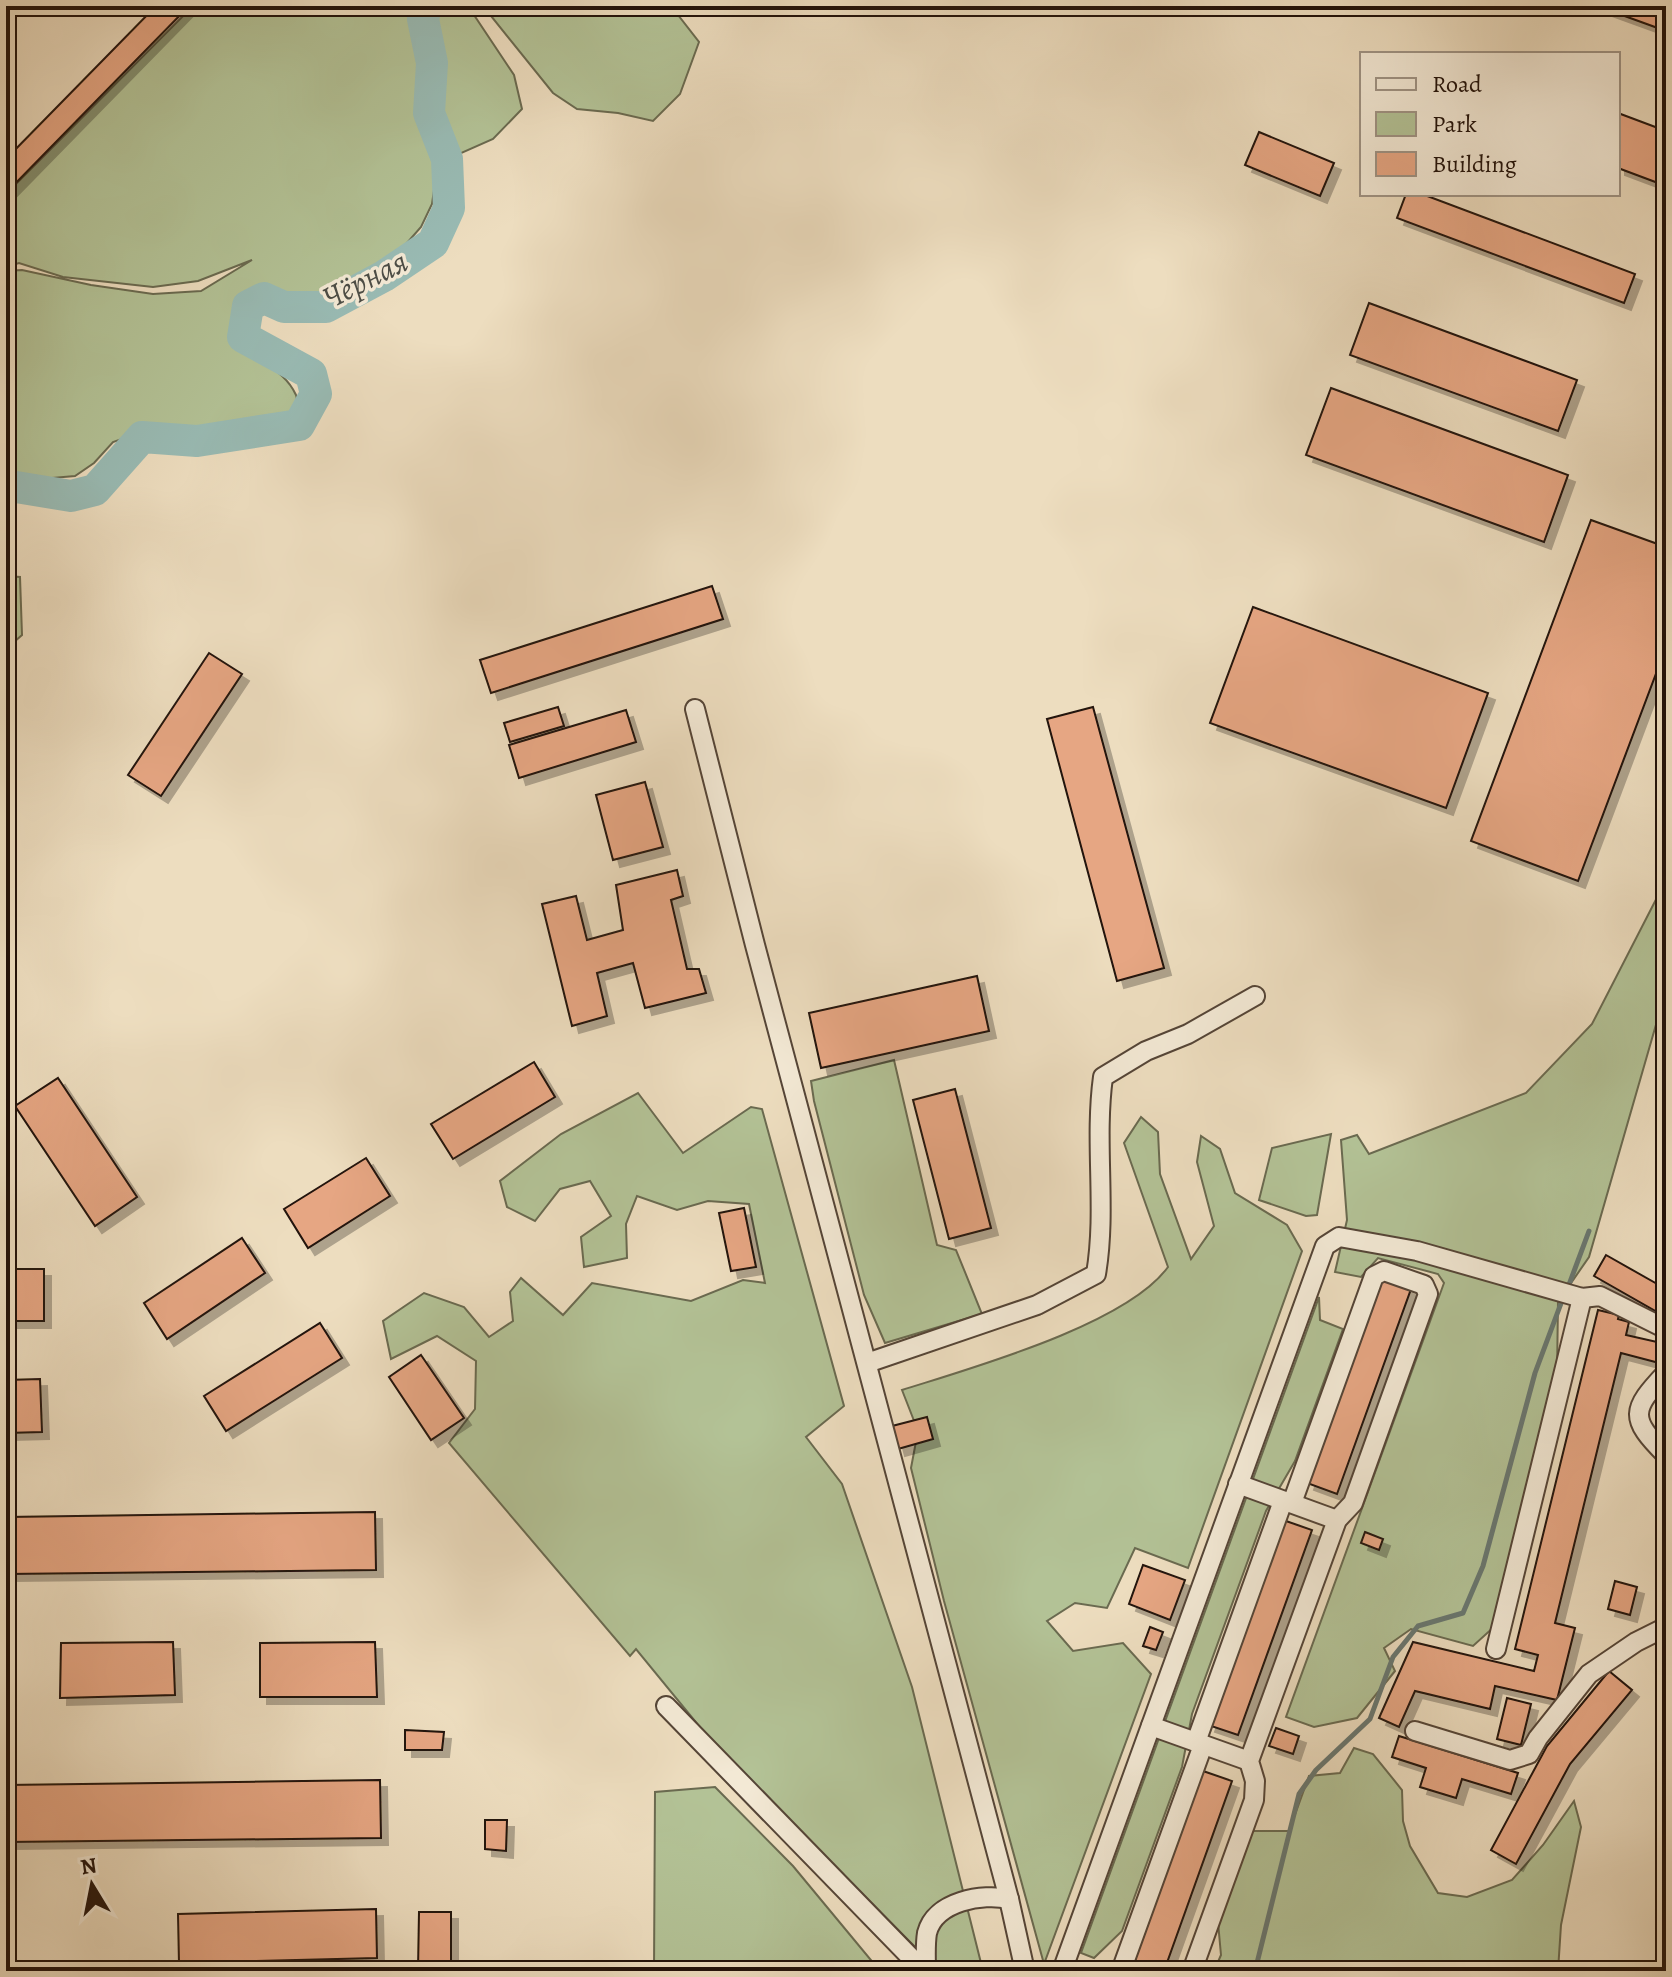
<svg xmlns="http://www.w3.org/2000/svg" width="1672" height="1977" font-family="Alegreya,serif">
<defs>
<filter id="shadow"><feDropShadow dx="7" dy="7" stdDeviation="0" flood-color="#0004"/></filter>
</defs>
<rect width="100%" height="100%" fill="#edddbf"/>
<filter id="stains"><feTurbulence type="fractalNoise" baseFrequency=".0025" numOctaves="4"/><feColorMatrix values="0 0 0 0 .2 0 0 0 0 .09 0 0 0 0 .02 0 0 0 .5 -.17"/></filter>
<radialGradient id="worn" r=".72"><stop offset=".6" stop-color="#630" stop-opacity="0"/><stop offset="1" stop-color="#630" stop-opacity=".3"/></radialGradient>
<g fill="#b3c296" stroke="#6a6a50" stroke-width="2">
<path d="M193,6h275l46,69 8,34 -29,30 -32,14 -25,23 -4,28 -11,23 -21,24 -22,17 -53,30 -45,-5 -42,5c-22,60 40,56 58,97 2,5 0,13 0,19l-22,10 -38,1 -34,11h-17l-32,-8 -40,14 -19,21 -19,13 -69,6v-211l16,-1 69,15 62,9 48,-3 51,-31 -54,21 -45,6 -90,-10 -44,-14 -13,4v-73z"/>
<path d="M483,6h124l13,4 14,-4h37l28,36 -19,52 -27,27 -35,-8 -41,-4 -24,-16z"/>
<path d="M6,576l14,1 2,58 -16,14z"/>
<path d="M1666,880v110l-77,267 -31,45 -1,73 -62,251 -22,20 -62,-17 -27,19 11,23 -38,47 -43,9 -28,-10 158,-434 -6,-9 -60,-16 -17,19 -26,-5 12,-52 -6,-80 16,-5 12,19 157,-61 66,-69z"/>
<path d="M894,1060l43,185 19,5 26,64 -97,29 -21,-48 -50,-194 -3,-20z"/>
<path d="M638,1093l45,60 68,-46 11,2 82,297 -38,31 36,47 70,203 71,284h-44l-222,-223 -81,-99 -6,7 -181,-213 26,-34 1,-48 -39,-25 -46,23 -8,-38 41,-28 40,14 25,30 24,-16 -3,-29 11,-14 42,37 29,-32 99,18 52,-21 22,3 -16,-79 -41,-3 -31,9 -40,-14 -11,28 1,34 -43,9 -3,-30 30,-21 -21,-35 -30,8 -25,32 -28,-14 -7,-26 61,-47z"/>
<path d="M1141,1117l17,15 2,42 31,85 23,-33 -17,-64 4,-26 19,13 15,44 52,32 15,26 -114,317 -53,-20 -28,60 -32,-5 -28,18 26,30 50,-8 28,31 -107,290 -100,-363 -33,-133 7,-37 -16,-41c69,-22 224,-65 266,-123l-44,-124z"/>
<path d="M1331,1134l-14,81 -11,1 -47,-16 13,-52z"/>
<path d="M1319,1297l1,23 23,9 -48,132 -29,50 -74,203 -10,53 -60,164 -28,27 -13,-5z"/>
<path d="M1354,1748l19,6 29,36 1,31 7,25 28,47 29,4 45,-17 31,-35 31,-44 7,26 -20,98 -3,46h-344l7,-16 -3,-33 33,-91h38l20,-55 31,-3z"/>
<path d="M715,1787l78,79 87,105h-226l1,-179z"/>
</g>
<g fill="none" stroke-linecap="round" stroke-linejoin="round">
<g stroke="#697770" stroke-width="5">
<path d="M1567,1290l22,-59"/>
<path d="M1255,1971l44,-177 17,-24 54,-51 23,-62 25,-31 45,-13 20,-47 52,-193 28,-75"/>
</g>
<path stroke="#99bbb4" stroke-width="32" d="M6,489l10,-2 55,9 24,-6 47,-53 55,4 102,-16 17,-31 -5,-20 -68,-37 5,-31 16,-8 20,9h42l58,-31 49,-33 16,-35 -2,-49 -18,-46 3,-50 -9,-44 3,-13"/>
</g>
<g fill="#e6a683" stroke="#22120a" stroke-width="2" filter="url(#shadow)">
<path d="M156,6h33l-183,187v-34z"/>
<path d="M1597,6h69v25z"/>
<path d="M1618,113l48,18v55l-48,-18z"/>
<path d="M1259,132l75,31 -14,33 -75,-31z"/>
<path d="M1406,194h16l213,80 -11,29 -227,-85z"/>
<path d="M1369,303l208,77 -19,51 -208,-76z"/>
<path d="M1331,388l237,87 -24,67 -238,-87z"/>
<path d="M1591,520l75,27v100l-88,234 -107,-40z"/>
<path d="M712,586l11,33 -232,74 -11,-33z"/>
<path d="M1253,607l235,86 -42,115 -236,-85z"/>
<path d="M209,653l33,21 -81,122 -33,-21z"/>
<path d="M558,707l6,19 -54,16 -6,-19z"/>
<path d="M1093,707l71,261 -47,13 -70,-262z"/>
<path d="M626,710l10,32 -117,36 -10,-33z"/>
<path d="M645,782l18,65 -50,13 -17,-65z"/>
<path d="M677,870l6,26 -12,4 16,69h12l7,24 -61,15 -12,-45 -36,10 10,43 -35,10 -30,-122 34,-8 11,44 36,-10 -7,-45z"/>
<path d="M977,976l12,55 -168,37 -12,-55z"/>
<path d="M534,1062l21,35 -102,62 -22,-35z"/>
<path d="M58,1078l79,119 -42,29 -80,-120z"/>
<path d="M955,1089l36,139 -42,11 -36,-139z"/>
<path d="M366,1158l24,38 -82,52 -24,-39z"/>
<path d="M744,1208l12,59 -25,4 -12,-58z"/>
<path d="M242,1238l23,35 -98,66 -23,-36z"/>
<path d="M1606,1255l60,34v28l-72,-41z"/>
<rect x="6" y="1269" width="38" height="52"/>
<path d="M1382,1278l29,11 -74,205 -30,-11z"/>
<path d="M1598,1310l21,5 -1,4 11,3 -3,13 40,9v8l-3,12 -42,-11 -66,270 20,5 -18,72 -62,-14 -5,23 -75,-18 -16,36 -20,-9 34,-76 121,29 4,-16 -23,-6z"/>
<path d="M320,1323l22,35 -116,73 -22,-35z"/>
<path d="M421,1355l43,63 -33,22 -42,-63z"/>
<path d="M40,1379l2,53 -36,1v-53z"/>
<path d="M927,1417l6,22 -35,10 -6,-23z"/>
<path d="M375,1512l1,58 -370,4v-57z"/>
<path d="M1283,1520l29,10 -74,205 -30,-10z"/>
<path d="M1365,1532l18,7 -4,11 -18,-7z"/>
<path d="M1143,1565l42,15 -15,40 -41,-16z"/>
<path d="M1615,1581l22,6 -7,28 -22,-6z"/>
<path d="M1150,1627l13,5 -7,18 -13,-4z"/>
<path d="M173,1642l2,53 -115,3 1,-55z"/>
<path d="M375,1642l2,55h-117v-54z"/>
<path d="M1609,1671l23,19 -62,74 -54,100 -25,-14 56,-104z"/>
<path d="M1507,1698l24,6 -10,41 -24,-6z"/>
<path d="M1276,1728l23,8 -6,18 -24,-8z"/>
<path d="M405,1730l39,2 -2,18h-37z"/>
<path d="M1399,1736l119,37 -7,21 -49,-15 -6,19 -36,-11 6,-19 -34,-11z"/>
<path d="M1203,1771l29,10 -68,190h-33z"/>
<path d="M380,1780l1,58 -375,4v-57z"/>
<path d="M485,1820h22l-1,31 -21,-2z"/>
<path d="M376,1909l1,49 -198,5 -1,-49z"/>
<path d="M419,1912h32v59h-33z"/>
</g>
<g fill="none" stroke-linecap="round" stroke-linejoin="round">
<defs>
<g id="minor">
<path d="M695,709l60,236 254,954 16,72"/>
<path d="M867,1363l170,-58 59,-31c11,-65 -2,-131 7,-197l43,-26 42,-17 67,-38"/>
<path d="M1666,1373c-35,37 -37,45 0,82"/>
<path d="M1238,1484l99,36"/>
<path d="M1496,1649l86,-351"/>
<path d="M666,1706l258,265"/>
<path d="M1151,1726l98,35"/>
<path d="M1415,1731l95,29 19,-6 9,-16 51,-64 47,-32 30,-15"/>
<path d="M1196,1742l87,-241"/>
<path d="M926,1971c0,-12 -1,-26 1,-38 8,-32 56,-40 82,-34"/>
<path d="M1062,1971l263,-725 14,-9 78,14 165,47 18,-2 66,33"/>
<path d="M1121,1971l82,-226"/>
<path d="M1192,1971l62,-171 1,-19 -6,-20 88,-241 16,-17 75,-209 -4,-9 -40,-14 -10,5 -82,227"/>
</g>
</defs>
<use href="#minor" stroke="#554537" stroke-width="22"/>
<use href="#minor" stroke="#f3e9d5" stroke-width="18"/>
</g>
<g text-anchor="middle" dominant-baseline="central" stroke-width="7" stroke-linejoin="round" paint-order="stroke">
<g font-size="32" font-style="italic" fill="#4c4d46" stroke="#f3e9d5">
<text transform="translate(365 279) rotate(-27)">Чёрная</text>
</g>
</g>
<rect width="1672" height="1977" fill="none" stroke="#edddbf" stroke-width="32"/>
<rect x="8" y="8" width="1656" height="1961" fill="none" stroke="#22120a" stroke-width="4"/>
<rect x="16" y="16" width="1640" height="1945" fill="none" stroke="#22120a" stroke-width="2"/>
<rect x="1360" y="52" width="260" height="144" fill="#f3e9d5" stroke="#9f9384" stroke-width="2"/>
<rect x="1376" y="78" width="40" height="12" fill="#f3e9d5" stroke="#9f9384" stroke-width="2"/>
<text x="1432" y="92" font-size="24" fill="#22120a">Road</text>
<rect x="1376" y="112" width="40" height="24" fill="#b3c296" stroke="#9f9384" stroke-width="2"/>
<text x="1432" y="132" font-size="24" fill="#22120a">Park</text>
<rect x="1376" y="152" width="40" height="24" fill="#e6a683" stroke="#9f9384" stroke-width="2"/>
<text x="1432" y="172" font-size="24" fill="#22120a">Building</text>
<g transform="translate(92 1885) rotate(350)" stroke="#f3e9d5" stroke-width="6" paint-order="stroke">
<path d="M0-6L14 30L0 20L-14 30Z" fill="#22120a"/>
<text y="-12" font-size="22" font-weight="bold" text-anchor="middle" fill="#22120a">N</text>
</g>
<rect width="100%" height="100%" filter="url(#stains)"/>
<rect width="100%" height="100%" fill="url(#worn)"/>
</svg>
